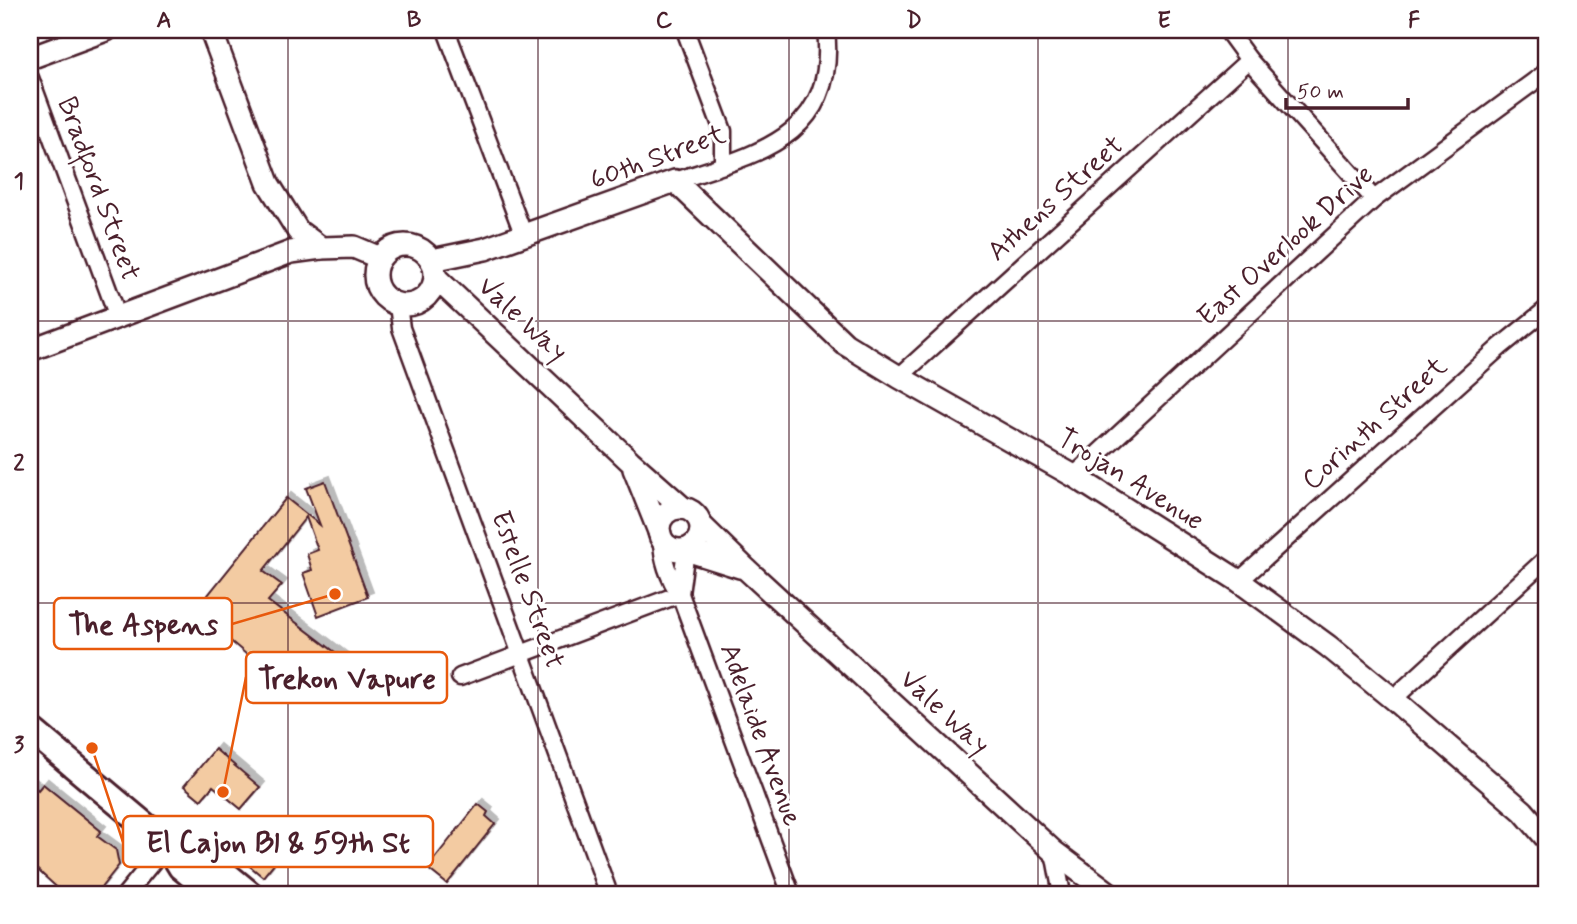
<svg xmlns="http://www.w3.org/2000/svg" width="1577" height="924" font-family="Mynerve,sans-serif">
<defs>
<filter id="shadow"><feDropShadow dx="5" dy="-5" stdDeviation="0" flood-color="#0004"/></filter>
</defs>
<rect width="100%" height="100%" fill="#fff"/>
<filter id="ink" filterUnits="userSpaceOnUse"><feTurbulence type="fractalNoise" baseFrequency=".0143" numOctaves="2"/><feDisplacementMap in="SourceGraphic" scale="14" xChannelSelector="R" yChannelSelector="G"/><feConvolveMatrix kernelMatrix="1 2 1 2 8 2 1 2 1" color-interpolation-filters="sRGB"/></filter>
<g filter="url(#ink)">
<g fill="#f3cba2" stroke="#4a1f2b" stroke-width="2" filter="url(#shadow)">
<path d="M325,481l43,116 -50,19 -15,-43 9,-3 -5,-16 11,-4 -12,-33 -43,54 19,14 -14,16 76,58 -40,44 -109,-92 91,-113 34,27 -14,-37z"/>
<path d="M215,749l45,38 -19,22 -28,-23 -12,14 -17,-14z"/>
<path d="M30,783l8,7 5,-6 58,47 -4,5 19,14 3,15 -23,29h-32l-34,-31z"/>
<path d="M478,804l10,8 -2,4 9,8 -48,60 -20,-16z"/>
<path d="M270,831l18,15 -25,31 -18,-15z"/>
</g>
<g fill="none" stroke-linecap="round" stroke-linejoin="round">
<defs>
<g id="street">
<path d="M446,30l78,206"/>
<path d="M685,30l38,101v34"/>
<path d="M1227,30l22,30 125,139"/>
<path d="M30,78l88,239"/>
<path d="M675,181c82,-27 163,-44 151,-151"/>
<path d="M398,305l3,23 208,566"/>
<path d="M899,377l350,-317"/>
<path d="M1074,476l300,-277 173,-127"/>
<path d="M662,540c0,18 7,39 18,54l111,300"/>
<path d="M1239,581l261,-234 47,-38"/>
<path d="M680,594l6,-44"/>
<path d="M460,677l220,-83"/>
<path d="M1393,699l154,-141"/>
<path d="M1054,852l8,42"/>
<path d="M126,894l41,-50"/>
</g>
<g id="secondary">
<path d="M211,30l57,153 30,48 23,17"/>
<path d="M30,58l76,-28"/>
<circle cx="405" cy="275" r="30"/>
<path d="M432,260l53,-11 190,-68 170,163 54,33 175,99 165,105 89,65 65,53 130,112 24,28"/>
<path d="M436,278l194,183 53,47"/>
<path d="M30,350l261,-98 30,-4 33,-1 26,11"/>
<path d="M634,469l26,65"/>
<circle cx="680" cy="529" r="21"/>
<path d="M701,525l44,43 309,284 56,42"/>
<path d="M686,550l54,17"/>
</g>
<g id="primary">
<path d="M30,729l137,115 14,23 33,27"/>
<path d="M167,844h22l61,50"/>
</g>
</defs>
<use href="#street" stroke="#4a1f2b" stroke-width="21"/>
<use href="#secondary" stroke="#4a1f2b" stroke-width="26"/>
<use href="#primary" stroke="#4a1f2b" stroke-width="30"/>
<use href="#street" stroke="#fff" stroke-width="16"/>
<use href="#secondary" stroke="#fff" stroke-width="21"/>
<use href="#primary" stroke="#fff" stroke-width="24"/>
</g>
</g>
<path fill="none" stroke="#4a1f2b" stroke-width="2" stroke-opacity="0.55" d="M288,30v864M538,30v864M789,30v864M1038,30v864M1288,30v864M30,321h1517M30,603h1517"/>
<g text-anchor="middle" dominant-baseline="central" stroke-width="6" stroke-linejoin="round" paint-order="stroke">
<g font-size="28" fill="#4a1f2b" stroke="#fff">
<text transform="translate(658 158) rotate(-20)">60th Street</text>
<text transform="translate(98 189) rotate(70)">Bradford Street</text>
<text transform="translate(1056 199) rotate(-42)">Athens Street</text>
<text transform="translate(1286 246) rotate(-42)">East Overlook Drive</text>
<text transform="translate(522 320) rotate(43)">Vale Way</text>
<text transform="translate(1375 424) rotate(-42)">Corinth Street</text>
<text transform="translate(1130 480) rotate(32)">Trojan Avenue</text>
<text transform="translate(527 590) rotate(70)">Estelle Street</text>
<text transform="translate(944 713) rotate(43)">Vale Way</text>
<text transform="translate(760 735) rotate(70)">Adelaide Avenue</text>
</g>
</g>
<path fill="none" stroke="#e8590c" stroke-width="2.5" d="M335 594L232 624M223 792L246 677M92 748L123 842"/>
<g fill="#e8590c" stroke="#fff" stroke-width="2.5">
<circle cx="335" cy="594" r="7"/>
<circle cx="223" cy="792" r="7"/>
<circle cx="92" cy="748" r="7"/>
</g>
<g fill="#fff" stroke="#e8590c" stroke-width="2.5">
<rect x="54" y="598" width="178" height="51" rx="7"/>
<rect x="246" y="652" width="201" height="51" rx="7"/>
<rect x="123" y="816" width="310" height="51" rx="7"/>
</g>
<g font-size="30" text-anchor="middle" font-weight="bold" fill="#4a1f2b">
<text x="143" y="634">The Aspens</text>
<text x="347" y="688">Trekon Vapure</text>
<text x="278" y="852">El Cajon Bl &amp; 59th St</text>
</g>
<rect width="1577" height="924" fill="none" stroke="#fff" stroke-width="77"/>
<path d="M1286 98v10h122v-10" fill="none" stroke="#4a1f2b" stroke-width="3.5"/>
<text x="1297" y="98" font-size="21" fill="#4a1f2b" stroke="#ffffff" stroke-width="5" paint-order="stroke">50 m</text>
<rect x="38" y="38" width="1500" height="848" fill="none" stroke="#4a1f2b" stroke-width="2.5"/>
<g font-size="23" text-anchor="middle" font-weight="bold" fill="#4a1f2b">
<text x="164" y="27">A</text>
<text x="414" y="27">B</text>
<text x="664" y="27">C</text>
<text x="914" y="27">D</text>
<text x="1164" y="27">E</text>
<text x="1414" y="27">F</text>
<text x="19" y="188">1</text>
<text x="19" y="470">2</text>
<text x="19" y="752">3</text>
</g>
</svg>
